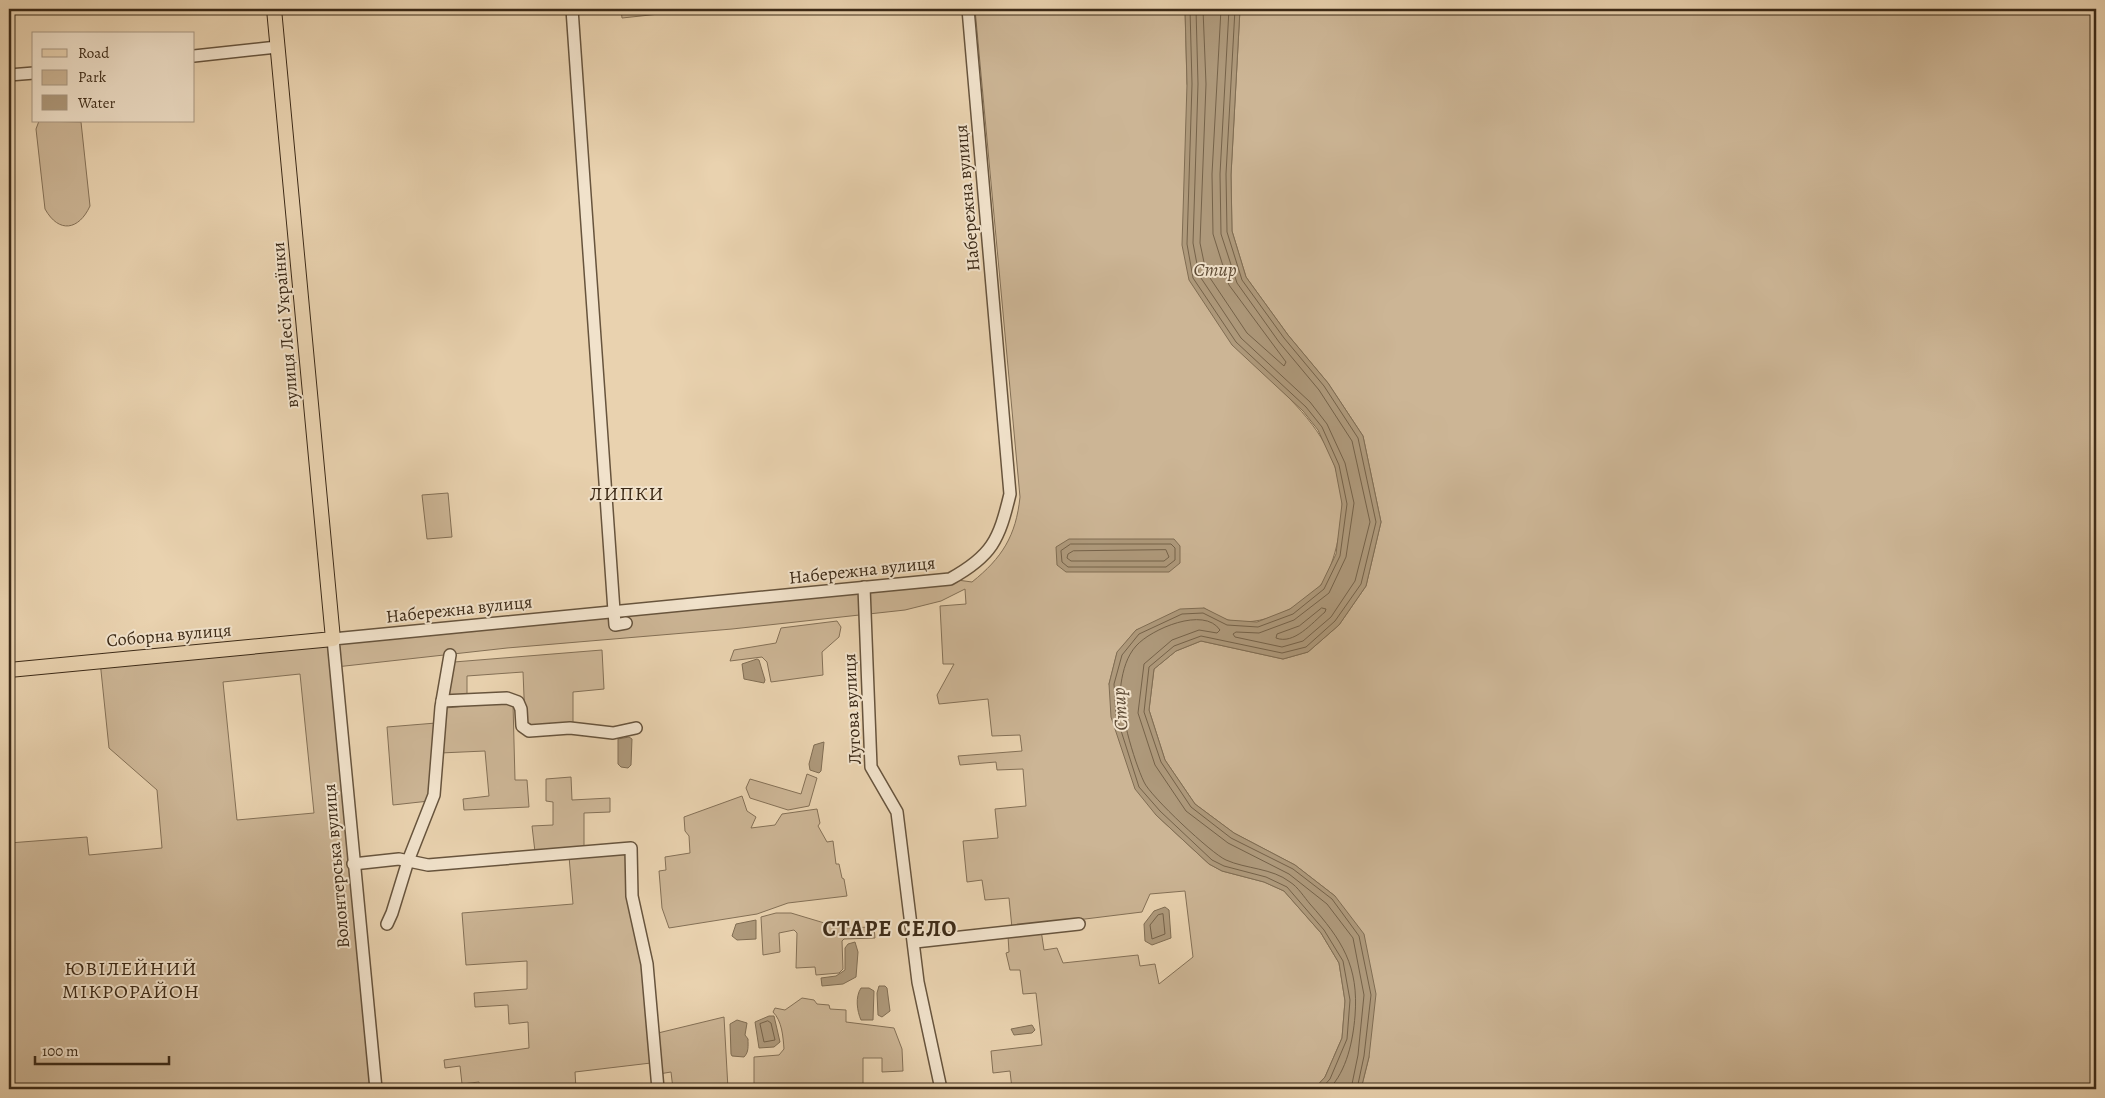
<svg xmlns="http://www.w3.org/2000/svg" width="2105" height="1098" font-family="Alegreya,serif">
<rect width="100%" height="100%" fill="#e9d2af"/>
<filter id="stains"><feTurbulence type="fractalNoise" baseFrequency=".004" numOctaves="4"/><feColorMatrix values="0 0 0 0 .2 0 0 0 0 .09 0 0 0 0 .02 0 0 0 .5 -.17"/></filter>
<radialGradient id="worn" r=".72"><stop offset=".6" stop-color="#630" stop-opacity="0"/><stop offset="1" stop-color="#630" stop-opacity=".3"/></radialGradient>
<g fill="#ccb595" stroke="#847056" fill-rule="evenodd">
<path d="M621,9h85l-84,9z"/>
<path d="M975,9h210l2,75 90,302c35,34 61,65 65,116 2,20 -9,69 -22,84 -21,23 -60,42 -92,34 -8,-2 -17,-8 -24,-12l-68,22 -19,23 -8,31 47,131 53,49 13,7 42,11 20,9 37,42 18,30 6,38 -3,37 -17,39 -11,12h-302l-2,-18 -17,2 -2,-22 51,-6 -6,-52 -13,1 -3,-24h-10l-4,-17 3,-1 -1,-16 33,-6 3,20 13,-2 6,15 75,-8 2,11 15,-2 4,20 34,-27 -8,-66 -35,3 -8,18 -130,16 -3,-30 -24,2 -3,-20 -15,2 -4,-41 35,-3 -3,-29 31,-3 -3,-37 -26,1 -1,-8 -36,3 -2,-9 64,-5 -2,-16 -28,1 -4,-37 -49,5 -2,-9 17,-31h-11l-3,-58 26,-2 -1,-15 -24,12 -36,9 -173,19 -225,19 -171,19 40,422h-367v-246l78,-6 2,18 73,-7 -5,-58 -48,-42 -9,-87 850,-82 22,3c30,-24 44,-46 48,-85zM300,674l14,139 -77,7 -14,-138z"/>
<path d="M1240,9h856v1080h-735l8,-32 -34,-161 -40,-31 -61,-32 -39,-29 -30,-44 -16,-50 5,-41 22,-18 25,-10 82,18 25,-7 31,-27 27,-39 15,-64 -18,-86 -35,-53 -40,-48 -42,-58 -14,-46 -1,-56z"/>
<path d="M39,121l42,1 9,84c-11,24 -31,28 -45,3l-9,-80z"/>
<path d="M448,493l4,44 -25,2 -5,-44z"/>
<path d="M837,621l4,6 -2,10 -17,15 1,23 -52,7 -4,-20 -5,-5 -32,4 4,-11 42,-7 5,-15z"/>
<path d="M602,650l2,39 -31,3v31l-45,3 -3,-5 -2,-49 -56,4v23l-19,-1 6,-36z"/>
<path d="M504,702l9,2 2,76h12l2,27 -65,3 -1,-11 26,-3 -4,-45 -45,2 6,-45z"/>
<path d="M436,723l-7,78 -36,4 -6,-78z"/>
<path d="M807,774l10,4 -8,28 -21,4 -38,-12 -4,-10 4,-9 51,15z"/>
<path d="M571,777l1,23 38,-2v14l-26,1v35l-49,4 -3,-26 21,-1v-23l-7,-1v-22z"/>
<path d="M742,796l5,15 9,6 -5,11 24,-3 7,-11 35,-5 3,14 -2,3 9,16 6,-1 3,23h3l3,14 2,1 3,17 -59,7 -31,11 -88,14 -7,-20 -3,-37 7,-1 -1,-13 25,-4 -1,-17 -4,-5 -1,-14z"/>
<path d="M623,853l3,3 18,108 7,99 -76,9 1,17h-96l-1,-7 -17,2 -2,-18 -15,2 -1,-8 85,-12 -1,-26 -19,2 -1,-19 -33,2 -1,-14 53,-4v-28l-61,4 -4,-52 111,-9 -4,-48z"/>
<path d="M776,913h15l50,15 33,-1 1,11 -31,1 -2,2 1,28 -4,4 -23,2 -1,-8 -19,1 1,-35 -3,-3 -15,3 1,19 -17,3 -2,-38z"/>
<path d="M802,998l12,2 3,4 12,1 1,4 16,1v12l48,6 8,21 1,22 -21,1v-14h-19v31h-109v-32l25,-2 5,-6c-1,-13 -2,-28 -11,-37l2,-4 10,2z"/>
<path d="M724,1017l4,72h-55l-2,-17 -12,2 -1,-41z"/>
</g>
<g fill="#ae997b" stroke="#806d53">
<path d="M1185,9h55l-9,166 1,56 14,46 42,58 40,48 35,53 18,86 -15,64 -27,39 -31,27 -25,7 -82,-18 -25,10 -22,18 -5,41 16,50 30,44 39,29 61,32 40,31 29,38 12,60 -7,63 -8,32h-47l11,-12 17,-39 3,-37 -6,-38 -18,-30 -37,-42 -20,-9 -42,-11 -13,-7 -53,-49 -21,-26 -24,-72 -2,-33 8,-32 19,-22 44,-21 24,-1 24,12 29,2 33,-13 31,-24 15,-31 6,-50 -7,-37 -17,-37 -15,-19 -71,-66 -43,-65 -7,-35 5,-161z"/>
<path d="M1069,539h105l6,7v17l-11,9h-103l-9,-7 -1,-18z"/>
<path d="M757,659l2,1 6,20 -1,3 -20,-4 -2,-15z"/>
<path d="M629,737l3,2 -1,26 -3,3 -7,-1 -3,-3v-25z"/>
<path d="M824,742l-3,29 -2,2 -9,-3 -1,-6 5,-19z"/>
<path d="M1165,907l4,3 2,28 -19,7 -7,-4 -1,-17 10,-13z"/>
<path d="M756,920v19l-19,1 -5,-4 4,-12z"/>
<path d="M855,942l3,10 -2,25 -13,7 -21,2 -1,-8 15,-2 9,-6v-22l3,-4z"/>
<path d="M879,986h6l2,2 3,23 -8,6 -4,-2 -1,-22z"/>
<path d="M861,988h8l5,3 -1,29h-12c-4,-9 -6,-23 0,-32z"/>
<path d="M769,1016h5l6,26 -6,5 -15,1 -4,-26z"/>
<path d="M737,1020l10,3 -2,12 3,4c0,7 1,13 -4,18l-12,-1 -1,-2 -1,-30z"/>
<path d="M1032,1025l3,5 -3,3 -18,2 -3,-6z"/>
</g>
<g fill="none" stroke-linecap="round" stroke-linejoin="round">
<g stroke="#756249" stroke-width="1">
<path d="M1190,9l2,75 -5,160 6,34 43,64 70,65 16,20 17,38 8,39 -7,52 -16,33 -31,25 -35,13 -31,-2 -24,-12 -21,1 -43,20 -17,21 -8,29 2,31 23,72 21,24 52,49 12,6 42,11 21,10 37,43 19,31 7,39 -3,39 -17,40 -9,10"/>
<path d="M1196,9l2,75 -5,159 6,32 42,63 69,64 17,22 18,39 9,40 -8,54 -17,36 -35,27 -35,13 -23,-1 -3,2 2,3 47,10 21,-6 28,-24 24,-36 15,-59 -18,-81 -33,-51 -40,-48 -42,-59 -16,-49 -1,-60 9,-165"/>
<path d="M1203,9l3,75 -6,159 6,29 41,61 37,33 2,-4 -57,-77 -16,-51 -1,-60 9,-165"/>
<path d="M1235,9l-9,165 1,58 15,48 42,58 40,48 34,52 18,84 -15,62 -26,37 -29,26 -24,6 -81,-17 -27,10 -25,21 -5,45 17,50 30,45 40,31 62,31 39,30 27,37 12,59 -7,61 -7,33"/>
<path d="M1071,544h100l4,4v12l-9,7h-98l-6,-5 -1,-11z"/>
<path d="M1166,550l3,7 -5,4h-93l-4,-3 1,-4 5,-3z"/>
<path d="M1322,608l4,1 -1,3c-13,11 -31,33 -49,26l1,-4 22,-8z"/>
<path d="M1163,914l2,20 -13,5 -2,-14 8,-10z"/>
<path d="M768,1021l3,2 4,17 -11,2 -4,-18z"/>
<path d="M1329,1089c18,-18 24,-49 26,-73 4,-50 -13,-76 -45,-112 -6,-7 -12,-17 -20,-22 -18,-14 -44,-13 -64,-22 -14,-6 -76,-64 -82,-78 -10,-21 -26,-75 -23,-98 2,-14 6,-28 15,-38 15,-17 68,-40 84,-16l-3,3 -18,-3 -27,10 -28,24 -6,49 17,52 31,46 42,32 61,31 38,30 26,34 11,57 -6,60 -7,34"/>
</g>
<defs>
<g id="minor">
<path d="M572,9l42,602 1,14 11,-2"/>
<path d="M194,56l83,-9"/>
<path d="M9,75l25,-2"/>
<path d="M864,587l7,180 26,45 21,170 23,107"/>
<path d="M442,701l65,-3 11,4 3,7 1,17 7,5 41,-3 43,5 23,-5"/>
<path d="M353,864l46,-5 29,6 203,-17 1,48 15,68 11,125"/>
<path d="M387,924l5,-11 16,-52 26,-66 7,-88 9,-52"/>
<path d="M915,942l164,-18"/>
<path d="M376,1089l-43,-450 617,-60c42,-23 49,-39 60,-85l-42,-485"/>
</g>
<path id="major" d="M9,670l324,-31 -59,-630"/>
</defs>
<use href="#minor" stroke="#67543d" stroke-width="14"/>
<use href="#major" stroke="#3c2a17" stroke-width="16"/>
<use href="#minor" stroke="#f1e2cb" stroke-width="11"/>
<use href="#major" stroke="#e9d2af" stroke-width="14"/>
</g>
<g text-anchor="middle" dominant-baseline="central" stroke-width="4" stroke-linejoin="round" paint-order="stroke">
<g font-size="18" fill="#3c2a17" stroke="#f1e2cb">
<text transform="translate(967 198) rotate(-95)">Набережна вулиця</text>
<text transform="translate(285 325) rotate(-95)">вулиця Лесі Українки</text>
<text transform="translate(862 570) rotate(-6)">Набережна вулиця</text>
<text transform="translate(459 609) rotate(-6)">Набережна вулиця</text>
<text transform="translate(169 635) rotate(-5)">Соборна вулиця</text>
<text transform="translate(852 709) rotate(-93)">Лугова вулиця</text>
<text transform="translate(336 866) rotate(-95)">Волонтерська вулиця</text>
</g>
<g font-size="19" font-style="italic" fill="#5e4b35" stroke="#f1e2cb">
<text x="1215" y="270">Стир</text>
<text transform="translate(1120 709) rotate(-94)">Стир</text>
</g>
<g font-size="20" letter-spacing="1" fill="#3c2a17" stroke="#f1e2cb">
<text x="627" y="493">ЛИПКИ</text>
<text x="131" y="968">ЮВІЛЕЙНИЙ<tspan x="131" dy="23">МІКРОРАЙОН</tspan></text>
</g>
<g font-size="22" font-weight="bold" letter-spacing="1" fill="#3c2a17" stroke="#f1e2cb">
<text x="890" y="929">СТАРЕ СЕЛО</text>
</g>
</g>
<rect width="2105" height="1098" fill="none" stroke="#e9d2af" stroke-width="30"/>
<rect x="10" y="10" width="2085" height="1078" fill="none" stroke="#3c2a17" stroke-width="2.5"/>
<rect x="15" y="15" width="2075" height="1068" fill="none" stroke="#3c2a17"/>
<rect x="32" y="32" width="162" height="90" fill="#f1e2cb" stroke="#a99883"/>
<rect x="42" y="49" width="25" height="8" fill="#e9d2af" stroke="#a99883"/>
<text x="78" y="58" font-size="15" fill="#3c2a17">Road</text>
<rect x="42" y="70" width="25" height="15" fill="#ccb595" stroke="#a99883"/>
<text x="78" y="82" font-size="15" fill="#3c2a17">Park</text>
<rect x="42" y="95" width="25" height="15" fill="#ae997b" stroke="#a99883"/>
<text x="78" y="108" font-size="15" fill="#3c2a17">Water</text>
<path d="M35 1056v8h134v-8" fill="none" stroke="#3c2a17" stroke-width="2.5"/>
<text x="42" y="1056" font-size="15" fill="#3c2a17" stroke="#f1e2cb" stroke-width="4" paint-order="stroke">100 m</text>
<rect width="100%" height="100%" filter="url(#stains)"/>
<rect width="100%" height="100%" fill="url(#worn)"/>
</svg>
